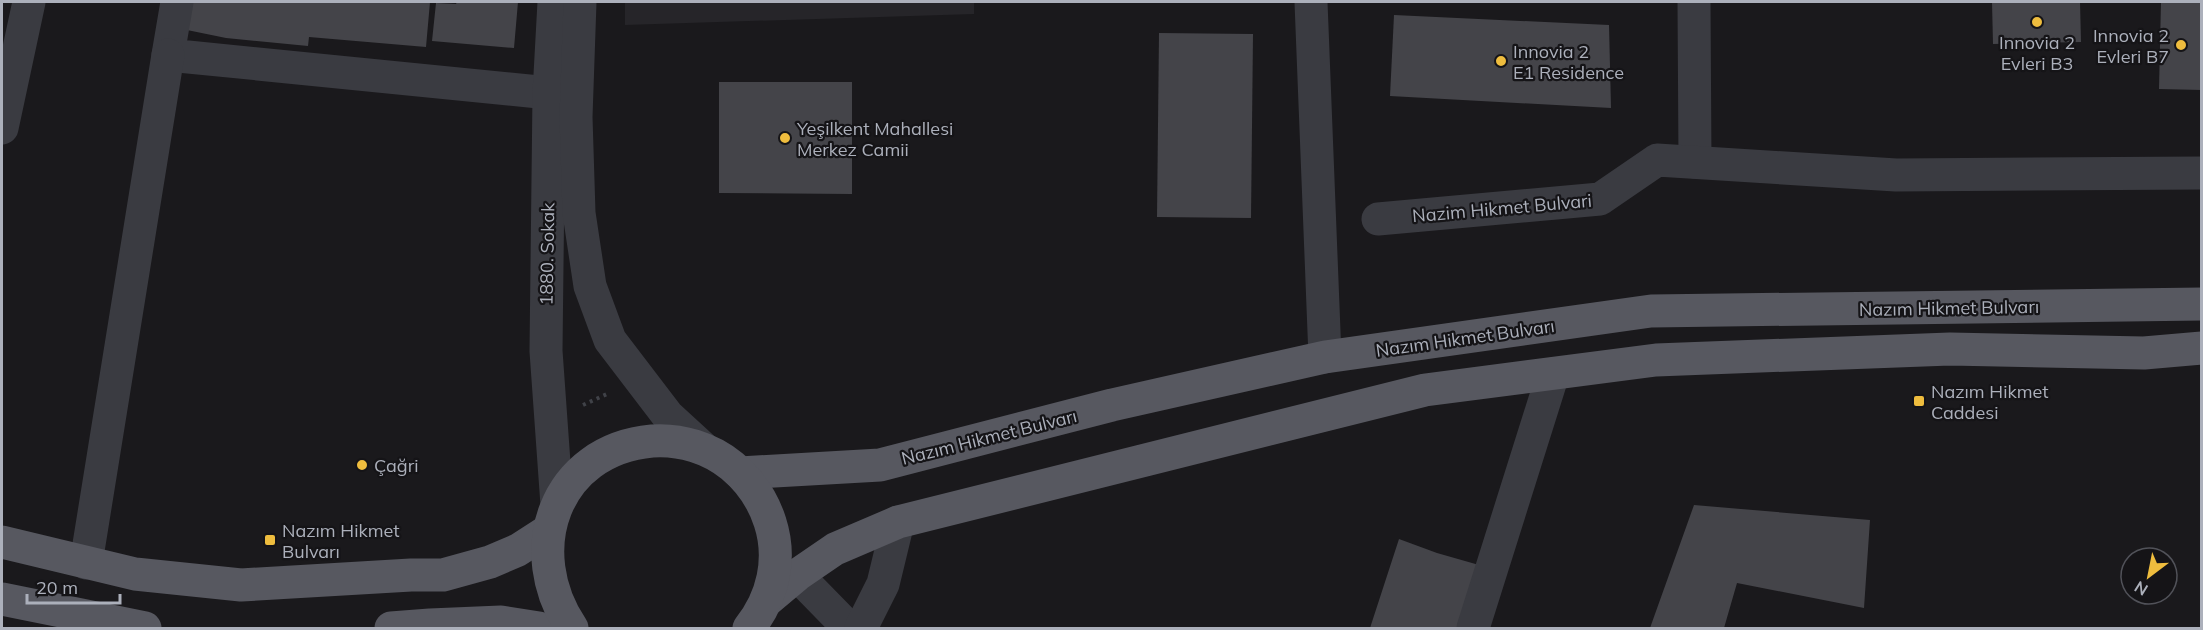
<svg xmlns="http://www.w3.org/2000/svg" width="2203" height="630" font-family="Mulish,sans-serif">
<rect width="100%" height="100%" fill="#1a191c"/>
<path fill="#262529" d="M625,2h349v12l-349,11z"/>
<g fill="#444449">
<path d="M191,2h239l-4,45 -117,-10 -1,9 -82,-8 -39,-8z"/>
<path d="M457,2h61l-4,46 -82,-7 4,-38 20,1z"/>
<path d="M1992,2h88l1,40 -88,2z"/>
<path d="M2161,2h41v88l-43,-1z"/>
<path d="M1394,15l215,10 2,83 -221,-12z"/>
<path d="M1159,33l94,1 -2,184 -94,-1z"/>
<path d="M719,82h133v112l-133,-1z"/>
<path d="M1694,505l176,15 -6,88 -127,-25 -13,45h-74z"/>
<path d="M1399,539l38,14 42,12 -19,63h-90z"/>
</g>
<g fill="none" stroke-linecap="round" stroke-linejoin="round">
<path stroke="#404248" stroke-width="4" stroke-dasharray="3 4.5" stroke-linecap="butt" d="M583,405l26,-12"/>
<g stroke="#3a3b41" stroke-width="33">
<path d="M177,2l-9,53 381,38"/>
<path d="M554,2l-5,91 -3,258 11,154"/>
<path d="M580,2l-4,115 3,96 11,73 20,54 58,76 36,33"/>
<path d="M1311,2l14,355"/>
<path d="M1694,2l1,160"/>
<path d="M2,128l27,-126"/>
<path d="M1378,219l222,-20 57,-39 239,15 306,-2"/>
<path d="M86,563l82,-508"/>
<path d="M797,575l44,45v8"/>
<path d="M861,628l22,-44 15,-62"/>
<path d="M1473,628l80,-254"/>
</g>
<g stroke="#575860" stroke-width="33">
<path d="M740,473l140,-8 232,-60 213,-48 326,-46 551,-7"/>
<path d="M2,542l133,32 106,11 170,-10h32l47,-13 28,-12 31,-20"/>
<path d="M2,599l143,29"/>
<path d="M766,601l31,-26 38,-26 63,-27 527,-132 231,-30 294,-11 194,4 58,-5"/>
<path d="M391,628l39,-3 71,-3 38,6"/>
<path d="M572,628c-52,-77 -18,-178 80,-187 29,-2 58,7 80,25 18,15 31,34 38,56 12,37 3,76 -21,106"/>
</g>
</g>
<g fill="#efbd3e" stroke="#151417" stroke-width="2">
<circle cx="2037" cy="22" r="6"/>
<circle cx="2181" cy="45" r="6"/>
<circle cx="1501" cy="61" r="6"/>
<circle cx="785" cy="138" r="6"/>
<rect x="1913" y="395" width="12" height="12" rx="3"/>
<circle cx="362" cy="465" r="6"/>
<rect x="264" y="534" width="12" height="12" rx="3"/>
</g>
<g text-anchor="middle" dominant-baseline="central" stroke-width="4.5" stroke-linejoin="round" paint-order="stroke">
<g font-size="18" fill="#acb0bb" stroke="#151417" text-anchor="start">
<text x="2169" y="35" text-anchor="end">Innovia 2<tspan x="2169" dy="21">Evleri B7</tspan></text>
<text x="2037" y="42" text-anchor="middle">Innovia 2<tspan x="2037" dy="21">Evleri B3</tspan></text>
<text x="1513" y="51">Innovia 2<tspan x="1513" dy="21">E1 Residence</tspan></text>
<text x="797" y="128">Yeşilkent Mahallesi<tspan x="797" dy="21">Merkez Camii</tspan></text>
<text x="1931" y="391">Nazım Hikmet<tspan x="1931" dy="21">Caddesi</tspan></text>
<text x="374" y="465">Çağri</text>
<text x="282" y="530">Nazım Hikmet<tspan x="282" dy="21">Bulvarı</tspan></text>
</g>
<g font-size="18" fill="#acb0bb" stroke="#151417">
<text transform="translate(1502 208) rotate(-5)">Nazim Hikmet Bulvari</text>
<text transform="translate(547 254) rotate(-89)">1880. Sokak</text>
<text transform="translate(1949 308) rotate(-1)">Nazım Hikmet Bulvarı</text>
<text transform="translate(1465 338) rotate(-8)">Nazım Hikmet Bulvarı</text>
<text transform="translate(989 437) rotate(-14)">Nazım Hikmet Bulvarı</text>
</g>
</g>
<rect width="2203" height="630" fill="none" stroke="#acb0bb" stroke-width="6"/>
<g transform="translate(2149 576) rotate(212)"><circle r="28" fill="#151417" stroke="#515259" stroke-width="1.5"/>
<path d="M0-4.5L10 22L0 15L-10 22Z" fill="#efbd3e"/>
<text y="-9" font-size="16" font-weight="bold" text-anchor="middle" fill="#acb0bb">N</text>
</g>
<path d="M27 594v9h93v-9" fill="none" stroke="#acb0bb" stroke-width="3"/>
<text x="36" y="594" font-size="18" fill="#acb0bb" stroke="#151417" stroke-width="4.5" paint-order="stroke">20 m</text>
</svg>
